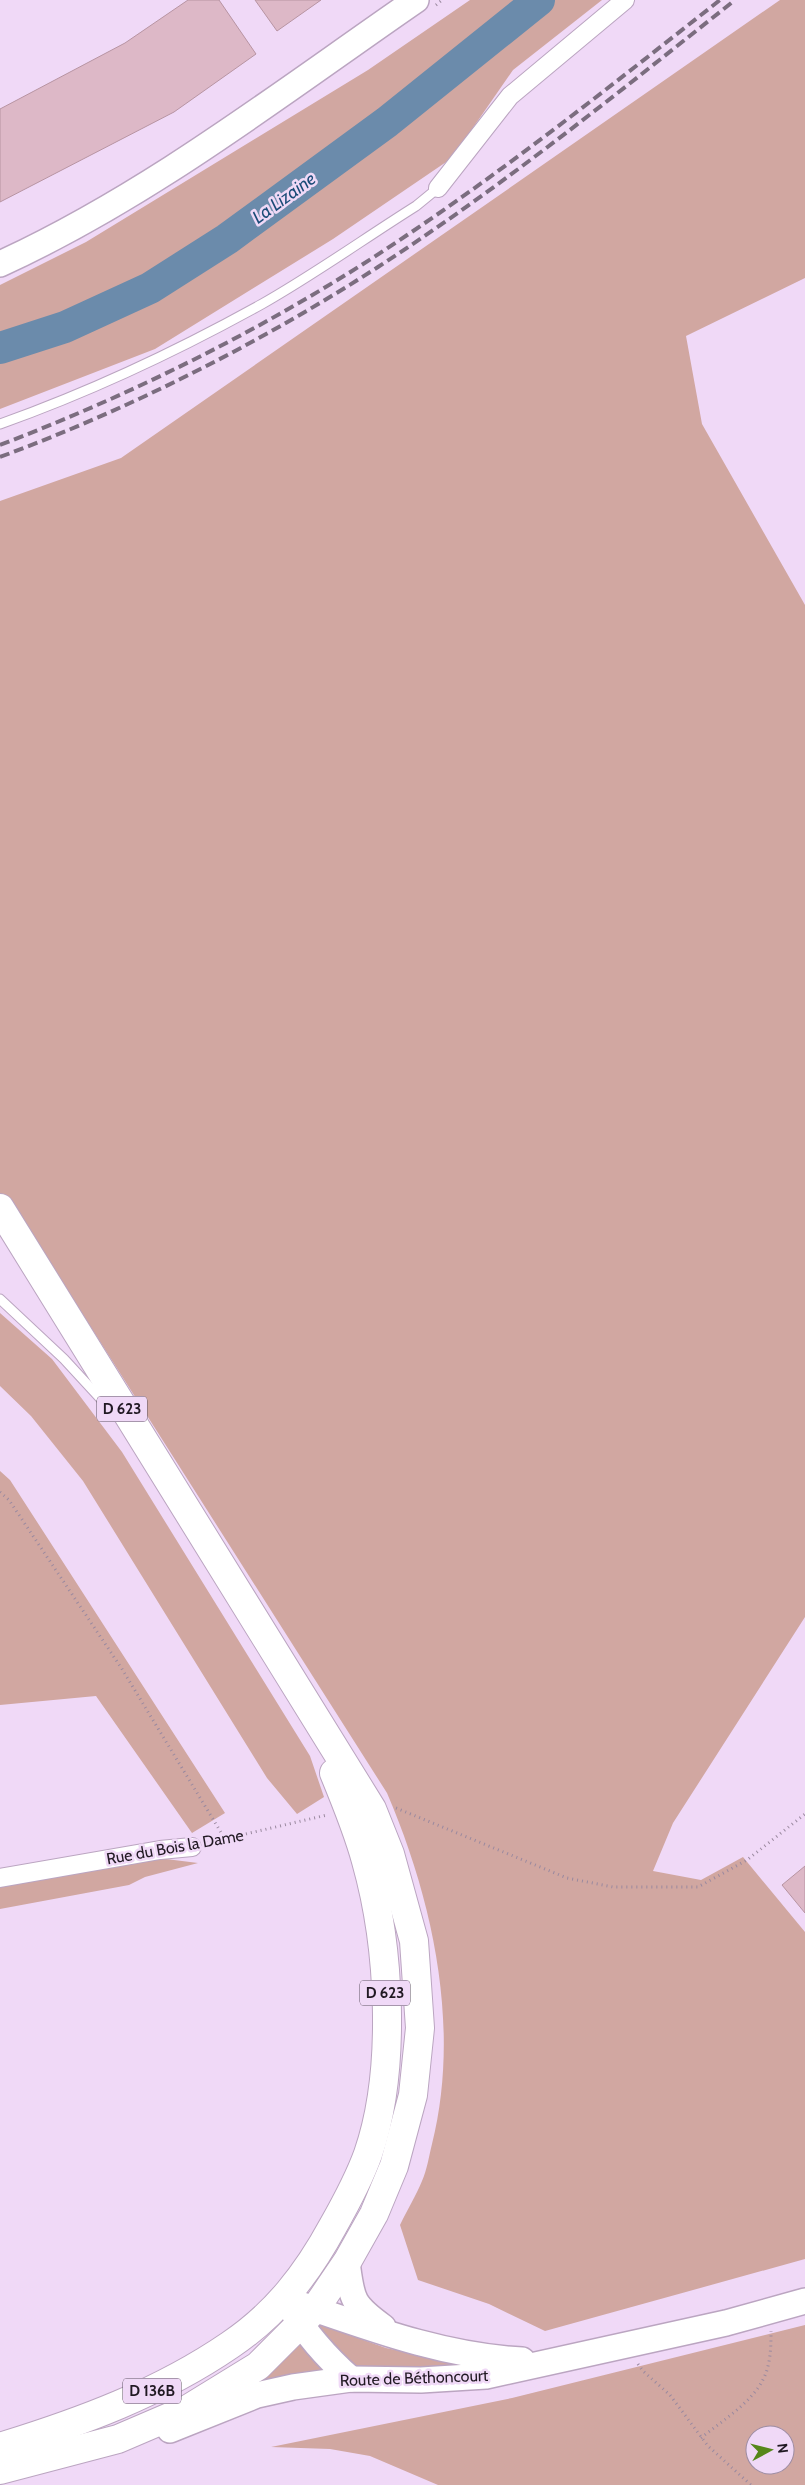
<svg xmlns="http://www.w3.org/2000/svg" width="805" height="2485" font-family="Cabin,sans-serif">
<rect width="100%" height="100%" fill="#f0d9f7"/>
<g fill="#d1a7a1" fill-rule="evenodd">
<path d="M470,0h132l-89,70 -61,88 -119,81 -178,110 -155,60v-124l86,-43 282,-172z"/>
<path d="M780,0h25v278l-119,58 16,88 103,181v1012l-132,206 -20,48 48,9 42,-23 62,75v327l-260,72 -56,-27 -71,-24 -18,-55c7,-15 16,-29 22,-44 5,-11 7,-25 10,-37 29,-116 1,-244 -45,-351l-365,-574 -22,11v-729l121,-43z"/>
<path d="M0,1313l52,46 70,93 188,304 14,41 -27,17 -30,-36 -184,-297 -52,-65 -31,-30z"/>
<path d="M0,1471l10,9 215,333 -33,20 -96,-137 -96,9z"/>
<path d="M158,1858l40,5 -53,14 -16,8 -129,24v-22z"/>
<path d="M316,2323l70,25 88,18v4l-121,-1 -39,-43z"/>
<path d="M805,2325v160h-367l-68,-29 -40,-7 -59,-2 241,-49zM755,2435h30v30h-30z"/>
<path d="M300,2341l30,30 -91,24z"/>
</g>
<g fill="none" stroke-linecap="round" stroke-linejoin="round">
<path stroke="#6b8bab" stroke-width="32" d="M0,348l65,-21 85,-39 77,-49 160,-117 152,-122"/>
</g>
<g fill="#ddb8c7" stroke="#b794a2">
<path d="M188,0h31l37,54 -82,58 -174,90v-93l125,-66z"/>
<path d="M255,0h66l-44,31z"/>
<path d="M805,1866v47l-23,-28z"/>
</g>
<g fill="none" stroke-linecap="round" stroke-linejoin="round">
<defs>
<g id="lane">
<path d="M0,424c90,-32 179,-74 262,-120 53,-30 103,-66 154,-98l22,-18"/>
<path d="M0,1299l64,60 47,51"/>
</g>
<g id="street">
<path d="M438,188l72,-92 115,-96"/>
<path d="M0,1878l160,-28 32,-3"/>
</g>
<g id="secondary">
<path d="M0,264c150,-69 281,-171 416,-264"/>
<path d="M347,2262c5,37 4,42 36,65"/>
<path d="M285,2299c77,26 155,57 237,61"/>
<path d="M290,2307c16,27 37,51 61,72"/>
<path d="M170,2430l87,-35 36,-8 58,-8 70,1 65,-4 240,-53 79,-22"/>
</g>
<g id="primary">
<path d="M0,1208l372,601 18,45 24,87 6,87 -7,67 -19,71 -20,48 -27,48 -32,47 -57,57 -70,43 -70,30 -118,31"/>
<path d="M0,2447c81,-25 160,-54 230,-102 46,-31 77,-71 103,-119 13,-23 26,-47 35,-72 29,-84 22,-208 -2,-293 -8,-30 -20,-59 -32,-88"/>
</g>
</defs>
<use href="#lane" stroke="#bba5c1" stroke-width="11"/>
<use href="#street" stroke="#bba5c1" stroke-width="20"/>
<use href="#secondary" stroke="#bba5c1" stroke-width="28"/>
<use href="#primary" stroke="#bba5c1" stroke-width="30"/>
<g stroke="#9a899f" stroke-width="3" stroke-dasharray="1 4" stroke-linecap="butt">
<path d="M436,5l6,-5"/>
<path d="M0,1492l9,8 113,169 103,170"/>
<path d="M396,1808l171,70 46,9h85l49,-27 58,-46"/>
<path d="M207,1843l120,-28"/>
<path d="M638,2364l5,7 27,24 38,51 43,39"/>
<path d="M701,2438c24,-20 60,-40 67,-72 3,-12 3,-24 3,-35"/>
</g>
<use href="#lane" stroke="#fff" stroke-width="9"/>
<use href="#street" stroke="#fff" stroke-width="18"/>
<use href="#secondary" stroke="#fff" stroke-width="25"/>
<use href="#primary" stroke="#fff" stroke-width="28"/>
<g stroke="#7b6d7f" stroke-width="4" stroke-dasharray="10 5" stroke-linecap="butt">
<path d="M0,445c130,-50 256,-112 374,-188 120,-78 233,-168 346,-257"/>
<path d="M0,457c132,-49 260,-114 378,-190 125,-81 241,-175 357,-267"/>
</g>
</g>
<g text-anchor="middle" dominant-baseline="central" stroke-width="5" stroke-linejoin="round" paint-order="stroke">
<g fill="#f0d9f7" stroke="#5f5363" stroke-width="1">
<rect x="97" y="1396.5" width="50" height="25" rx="4"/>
<rect x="360" y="1980.5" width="50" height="25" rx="4"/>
<rect x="123" y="2378.5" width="58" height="25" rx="4"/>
</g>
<g font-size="15" font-weight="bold" fill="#211923">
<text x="122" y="1409">D 623</text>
<text x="385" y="1993">D 623</text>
<text x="152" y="2391">D 136B</text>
</g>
<g font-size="16" fill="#211923" stroke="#f0d9f7">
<text transform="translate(175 1847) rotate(-10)">Rue du Bois la Dame</text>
<text transform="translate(414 2378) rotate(-2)">Route de Béthoncourt</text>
</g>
<g font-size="18" font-style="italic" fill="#1a4b77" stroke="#f0d9f7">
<text transform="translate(284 198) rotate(-36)">La Lizaine</text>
</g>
</g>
<g transform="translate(770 2450) rotate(83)"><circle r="24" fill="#f0d9f7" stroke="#9d8ca2"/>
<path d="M0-4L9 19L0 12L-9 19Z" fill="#56871a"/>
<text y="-8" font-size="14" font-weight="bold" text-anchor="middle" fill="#211923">N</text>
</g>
</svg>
